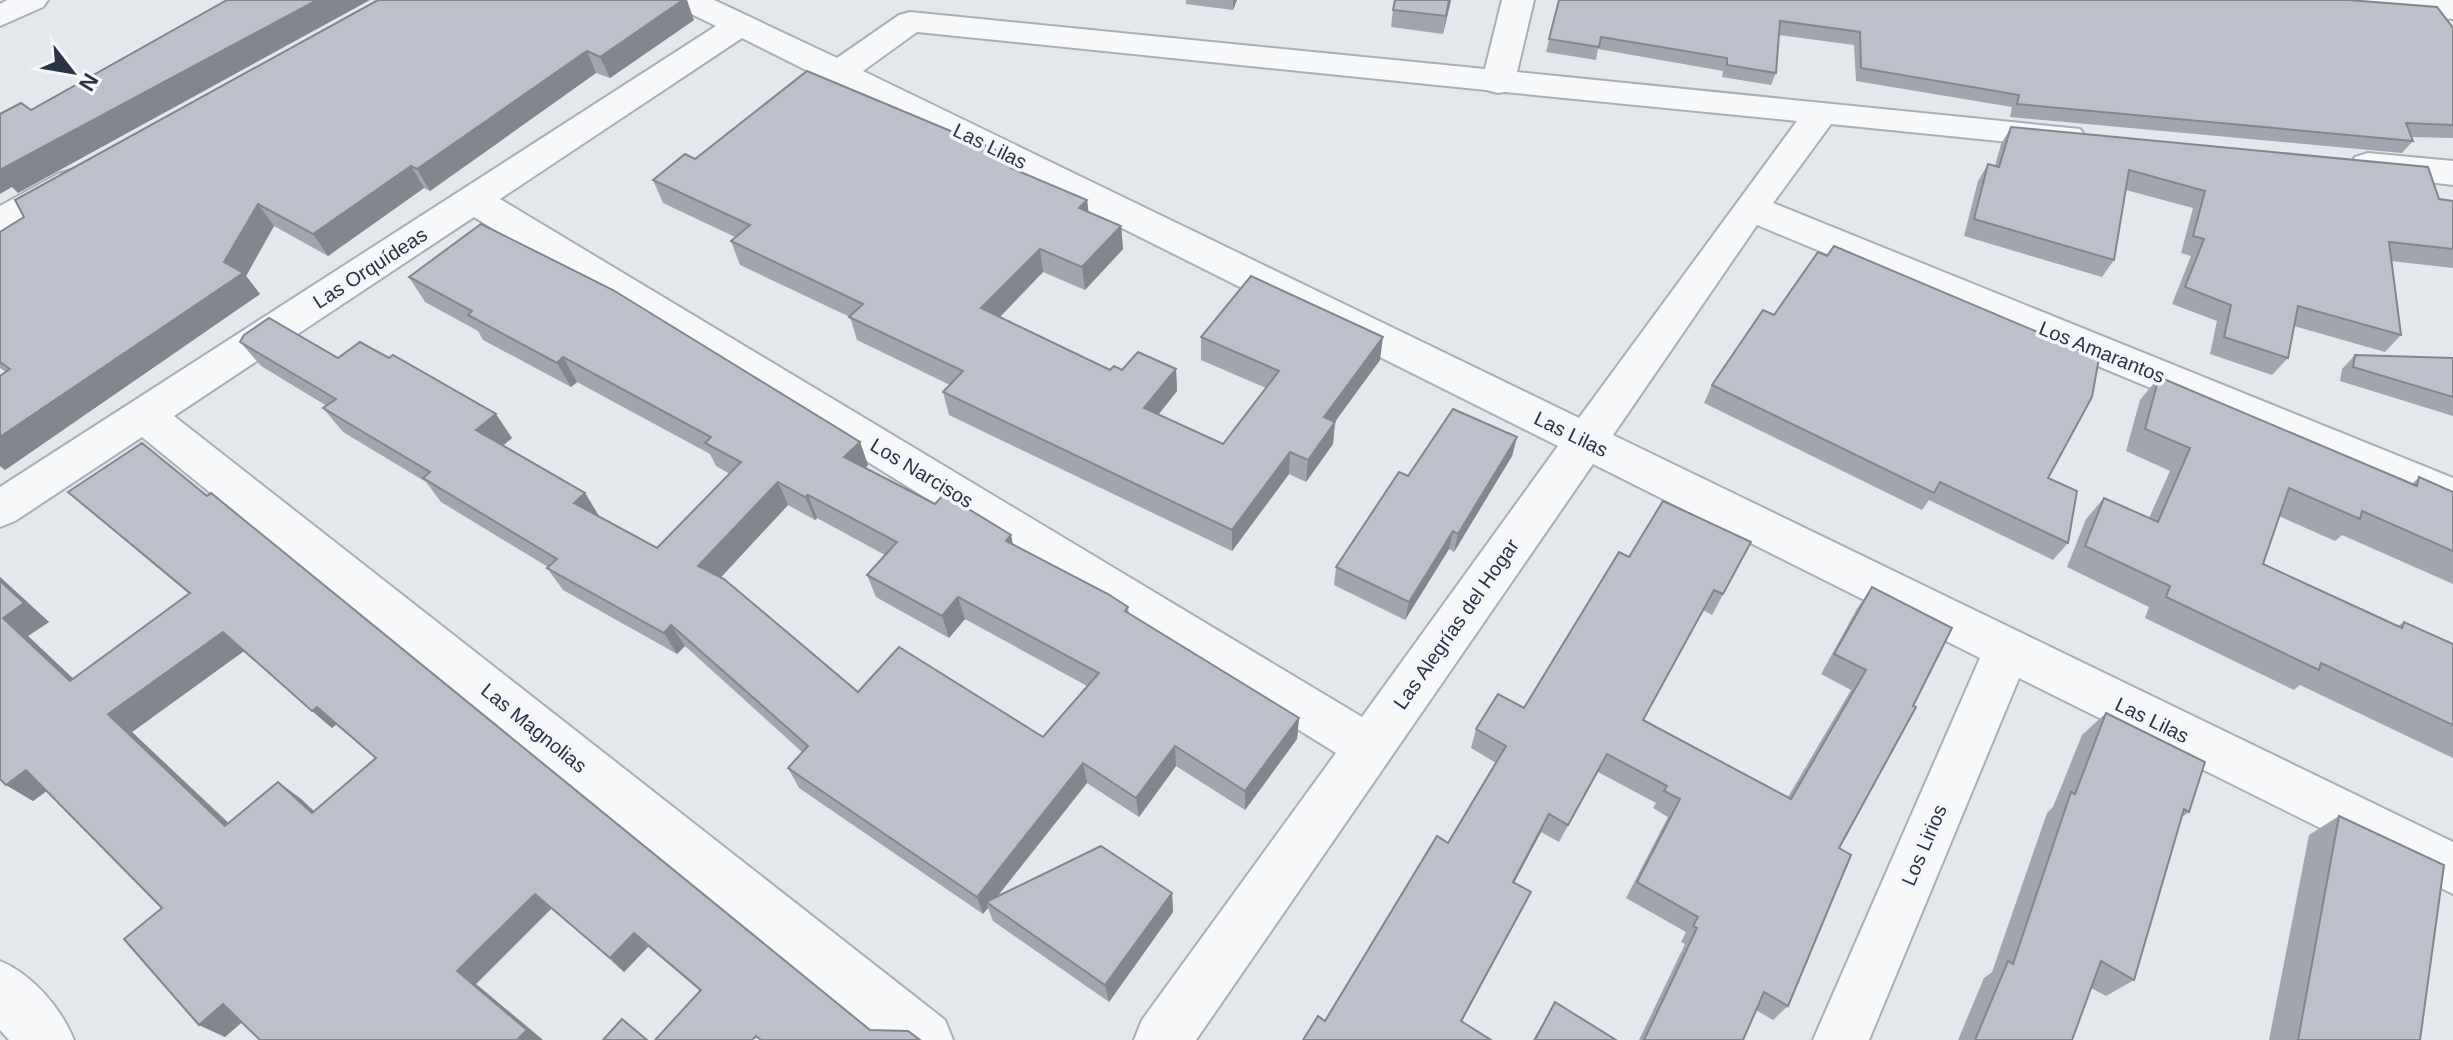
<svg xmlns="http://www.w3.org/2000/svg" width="2453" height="1040" font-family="Helvetica,sans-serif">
<rect width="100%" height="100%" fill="#e4e7ec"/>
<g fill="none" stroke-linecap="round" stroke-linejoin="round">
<defs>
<g id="minor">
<path d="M7,0h41l-5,7 -43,19v-22z"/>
<path d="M672,0h42l123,58 62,-43 11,-3 575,57 17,-69h32l-17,72 563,57 6,8 -6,8 -12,3 -237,-24 -58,79 680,275v35l-696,-288 -144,210 840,407v52l-434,-216 -150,362h-56l167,-382 -387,-194 -397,576h-62l8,-20 194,-267 -862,-536 -300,199 771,604 8,20h-72l-739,-603 -127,84 -15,6v-40l716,-461 -39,-19zM917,32l569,58 12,3 7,-1 292,29 -218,297 -716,-347zM742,38l816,408 -196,271 -862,-518z"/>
<path d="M2325,0h128v19l-112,-9 -11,-3z"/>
<path d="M2368,153l85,8v24l-98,-12 -5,-8 5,-8z"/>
<path d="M71,170l13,4 5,8 -5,8 -71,41 -13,4v-29l58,-32z"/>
<path d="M0,961c32,13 61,47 74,79h-65l-9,-10z"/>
</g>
</defs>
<use href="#minor" stroke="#a9aeb7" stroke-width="4"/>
<use href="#minor" fill="#f7f8fa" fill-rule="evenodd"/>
</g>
<g fill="#a1a5ae" fill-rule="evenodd">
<path d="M1186,0h51l-4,10 -47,-6z"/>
<path d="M1395,0h56l-8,34 -52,-7 2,-17z"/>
<path d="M1559,0l894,28v110l-42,-1 2,4 -11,12 -392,-36 2,-10 -156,-26 -2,-36 -75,-10 -3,38 -5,12 -49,-8 1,-6 -125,-22 -2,11 -50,-8z"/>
<path d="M694,20l-84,58 -14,-5 -166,118 -6,-3 -96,68 -54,-30 -28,50 14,18 -255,176 -5,-4v-90l6,-4 -6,-4v-136l24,-15z"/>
<path d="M2011,127l442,74v67l-62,-7 10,74 -16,17 -91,-26 -6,32 -16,17 -62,-21 7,-33 -45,-17 19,-48 -10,-3 12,-45 -67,-18 -12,70 -12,17 -138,-41 14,-55 10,-17 7,2 6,-22z"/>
<path d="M695,159l325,1 2,12 65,28 1,12 33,14 2,23 -38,41 -42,-18 -43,45 110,53 66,-1 1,22 -18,23 64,30 43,-56 -65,-28v-23l179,23 -45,62 -2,22 -27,38 -17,-8 -57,77 -283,-136 -6,-23 7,-7 -93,-45 -7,-23 -110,-52 -9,-24 4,-4 -72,-34 -10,-23z"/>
<path d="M409,277l451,165 8,23 -3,3 263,139 1,7 170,104 -2,21 -52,71 -69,-44 -37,51 -52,-34 -89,113 174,-3 1,19 -64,90 -116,-81 -5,-13 -5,6 -184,-126 -11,-20 14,-16 -117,-106 -8,8 -114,-64 -16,-22 1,-1 -107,-65 -15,-20 -83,-50 -20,-24 4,-2 -66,-40 -21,-24 98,16 174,80 -9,8 82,47 14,23 58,32 73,-74 -14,-8 -6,-12 -133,-72 -6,5 -88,-47 -5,-9 -53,-29zM788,505l27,15 2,-2 68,37 -18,20 9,22 73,41 16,-19 122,67 -44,51 -185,-45 -137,-115z"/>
<path d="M1774,315l274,163 20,65 -15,17 -124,-60 -7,10 -218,-107 8,-18z"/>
<path d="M2355,355l98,3v58l-113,-35 2,-12z"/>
<path d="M2159,377l253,107 7,-7 34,15v92l-111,-49 -7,6 -56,-25 -16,48 135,62 6,-4 49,22v114l-153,-73 -6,5 -149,-72 4,-11 -82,-40 19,-48 18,-21 45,20 21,-47 -44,-20 14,-51z"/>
<path d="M1517,437l-5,19 -58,96 -5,-3 -44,71 -71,-35 2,-18 72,-91z"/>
<path d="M68,492l139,4 663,534 -215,10 45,-49 -52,-44 -24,25 -72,-64 -76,76 67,56h-283l-18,-18 -17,15 -26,-12 -37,-117 -115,-117 -14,10 -27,-16 -6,-6v-202l49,45 -21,14 45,43 116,-85zM244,651l88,77 5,-4 39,34 -62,53 -14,-13 -71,25 -97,-91z"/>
<path d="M1751,542l-39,73 -9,-5 -60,110 145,77 63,-107 -30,-16 37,-67 14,-20 80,41 -113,220 -51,158 -15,14 -17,-10 -13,30h-104l46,-96 -4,-2 5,-10 -60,-34 42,-81 -15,-9 3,-5 -58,-31 -39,70 -18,-10 -27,50 17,10 -69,129 -159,19 22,-19 123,-178 48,-80 -25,-15 5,-19 48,-21 105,-151z"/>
<path d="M2106,713l83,99 -7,5 -48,163 -28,16 -15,-8 -19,52h-114l26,-62 8,-6 55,-159 6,-6 29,-72z"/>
<path d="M2339,816l81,224h-151l40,-205z"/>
<path d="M1555,1002l61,38h-83z"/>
</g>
<g fill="#83868d">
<path d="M317,0h53l-352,193 -6,-6 -12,7v-24z"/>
<path d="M683,0h4l7,20 -84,58 -10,-21z"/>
<path d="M1233,0h4l-4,10z"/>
<path d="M1449,0h2l-8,34 3,-18z"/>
<path d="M587,51l9,22 -166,118 -13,-22z"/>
<path d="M1020,160l3,24 -12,-16z"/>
<path d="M411,166l13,22 -96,68 -15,-22z"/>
<path d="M1087,200l3,23 -11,-15z"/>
<path d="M258,204l16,22 -28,50 14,18 -255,176 -5,-4v-29l224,-175z"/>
<path d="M1121,226l2,23 -38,41 -3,-23z"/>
<path d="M1040,249l3,23 -57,59 -5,-23z"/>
<path d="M1383,337l-3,23 -58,79 2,-22z"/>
<path d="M563,357l14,25 -6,5 -14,-24z"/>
<path d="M1176,369l1,22 -31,39 -2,-22z"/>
<path d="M496,414l16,24 -20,16 -16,-24z"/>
<path d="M1335,422l-2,22 -27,38 2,-22z"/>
<path d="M1517,437l-5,19 -58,96 4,-18z"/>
<path d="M860,442l8,23 -15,16 -9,-24z"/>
<path d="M1290,452l-1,22 -57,77v-21z"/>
<path d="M778,482l10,23 -77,83 -13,-22z"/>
<path d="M585,493l14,23 -25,-13z"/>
<path d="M808,495l9,23 -2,2 -10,-23z"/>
<path d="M1453,531l-4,18 -44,71 4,-18z"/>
<path d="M1011,535l5,23 -10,-17z"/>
<path d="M0,577l49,45 -21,14 67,63 -25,-18 -67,-63z"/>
<path d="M958,597l7,22 -16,19 -7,-22z"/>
<path d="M671,625l14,21 -8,8 -13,-21z"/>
<path d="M223,632l21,19 -112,81 116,110 -23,-16 -117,-112z"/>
<path d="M317,707l20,17 -5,4 -20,-17z"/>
<path d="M1299,718l-2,21 -52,71v-19z"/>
<path d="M1175,746l1,20 -37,51 -3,-19z"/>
<path d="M1083,763l4,20 -97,122 -4,-3 2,6 -5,6 -6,-17z"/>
<path d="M26,770l27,16 -20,15 -27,-16z"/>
<path d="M278,782l22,16 33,31 -21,-16z"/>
<path d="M1549,814l-8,18 -35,66 7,-16z"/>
<path d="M1531,892l-8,16 -68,126 6,-13z"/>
<path d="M1172,893l1,19 -64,90 -4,-17z"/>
<path d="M535,894l17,14 -76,76 67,56h-26l-60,-69z"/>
<path d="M634,933l14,14 -24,25 -14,-14z"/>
<path d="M223,1004l25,13 -23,20 -26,-12z"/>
</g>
<g fill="#bbc0ca" stroke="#83868d" stroke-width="2" fill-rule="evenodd">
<path d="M227,0h90l-317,170v-56l21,-11 10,7z"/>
<path d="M378,0h305l-83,57 -13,-6 -170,118 -6,-3 -98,68 -55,-30 -34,58 19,11 -243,164v-61l10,-7 -10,-7v-130l24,-15 -9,-17z"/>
<path d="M1395,0h54l-3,16 -53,-6z"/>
<path d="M1559,0h790l88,7 16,21v97l-47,-2 7,18 -396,-37 2,-9 -158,-27 -1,-36 -80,-11 -4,52 -49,-8v-7l-126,-21 -2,10 -50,-8z"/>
<path d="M807,71l213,89 -9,8 76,32 -8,8 42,18 -39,41 -42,-18 -59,59 129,62 4,-4 8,4 16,-18 38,17 -32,39 79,36 56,-73 -78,-34 50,-61 132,61 -59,80 11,5 -27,38 -18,-8 -58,78 -289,-138 20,-21 -114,-54 14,-13 -132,-63 19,-16 -97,-45 32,-26 10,5z"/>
<path d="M2011,127l417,40 11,32 14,2v48l-64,-7 12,93 -103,-29 -10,52 -64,-21 7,-32 -46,-18 19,-48 -11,-3 12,-45 -76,-21 -15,90 -140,-41 14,-55 11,3z"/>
<path d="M481,224l132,66 247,152 -16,15 91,47 9,-10 67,41 -5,6 102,53 20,13 -3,4 174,107 -54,73 -70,-45 -39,52 -53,-35 -106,134 -189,-129 20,-22 -137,-121 -7,8 -117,-65 10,-9 -134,-81 7,-6 -107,-64 13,-9 -96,-57 4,-7 25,-17 69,40 22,-16 29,16 4,-3 103,59 -20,16 109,63 -11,10 83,45 84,-86 -36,-19 6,-6 -148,-80 -6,6 -89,-48 4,-4 -63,-34zM778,482l27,15 3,-2 89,47 -30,33 75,41 16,-19 141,76 -56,64 -144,-90 -41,45 -134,-113 -26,-13z"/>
<path d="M1834,246l265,112 -7,39 -44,81 29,13 -9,52 -128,-61 -6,11 -222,-108 51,-75 11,5 44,-63 9,4z"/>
<path d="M2355,355l98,3v39l-100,-30z"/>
<path d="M2159,377l258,109 2,-9 34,15v59l-91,-40 -2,8 -71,-31 -26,76 139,64 2,-6 49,22v81l-132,-62 -2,7 -153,-73 4,-11 -85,-40 19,-48 54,24 32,-74 -45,-19z"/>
<path d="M1453,409l64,28 -59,97 -5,-3 -44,71 -73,-35 63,-95 9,4z"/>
<path d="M142,443l65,53 4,-3 659,537 38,1 12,9h-159l-5,-4 -4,4h-97l46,-50 -67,-57 -24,25 -75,-64 -78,77 70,59 -10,10h-257l-37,-36 -24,21 -75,-86 38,-31 -136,-138 -20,15 -6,-6v-198l24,22 -21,15 67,63 120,-88 -122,-101zM223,632l89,79 5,-4 59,51 -64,55 -34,-31 -53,44 -117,-112z"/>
<path d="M1663,501l88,41 -28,52 -9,-4 -71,130 148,79 75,-129 -32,-16 38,-67 80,41 -39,78 3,1 -77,141 12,7 -63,151 -24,-14 -21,48h-99l53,-112 -4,-2 5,-9 -61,-35 43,-83 -16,-8 3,-5 -60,-32 -39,71 -19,-11 -36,68 18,10 -70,129 30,19h-188l15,-24 7,5 112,-185 11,7 58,-97 -30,-17 22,-35 26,14 95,-156 10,5z"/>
<path d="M2106,713l99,49 -16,50 -5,-3 -50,171 -33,-19 -29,79h-97l33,-79 5,3 58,-172 4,2z"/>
<path d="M2339,816l105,49 -24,175h-122z"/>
<path d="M1101,846l71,47 -67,92 -119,-83z"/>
<path d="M1555,1002l61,38h-81z"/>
<path d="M622,1019l25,21h-44z"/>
</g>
<g text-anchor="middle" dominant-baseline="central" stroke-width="7" stroke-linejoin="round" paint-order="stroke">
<g font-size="20" fill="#2b3445" stroke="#f4f6f9">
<text transform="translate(990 146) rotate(26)">Las Lilas</text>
<text transform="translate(370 268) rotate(-33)">Las Orquídeas</text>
<text transform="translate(2102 352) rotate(22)">Los Amarantos</text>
<text transform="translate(1571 434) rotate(26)">Las Lilas</text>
<text transform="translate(922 473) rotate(31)">Los Narcisos</text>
<text transform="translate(1456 624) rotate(-55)">Las Alegrías del Hogar</text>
<text transform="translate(2152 720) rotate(26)">Las Lilas</text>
<text transform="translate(534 728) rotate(39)">Las Magnolias</text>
<text transform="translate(1924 845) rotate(-67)">Los Lirios</text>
</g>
</g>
<g transform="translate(72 72) rotate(121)" stroke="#f4f6f9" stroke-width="6" paint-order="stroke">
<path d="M0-6L14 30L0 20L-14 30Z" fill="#2b3445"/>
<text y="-12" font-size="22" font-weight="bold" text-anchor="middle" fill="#2b3445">N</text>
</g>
</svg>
